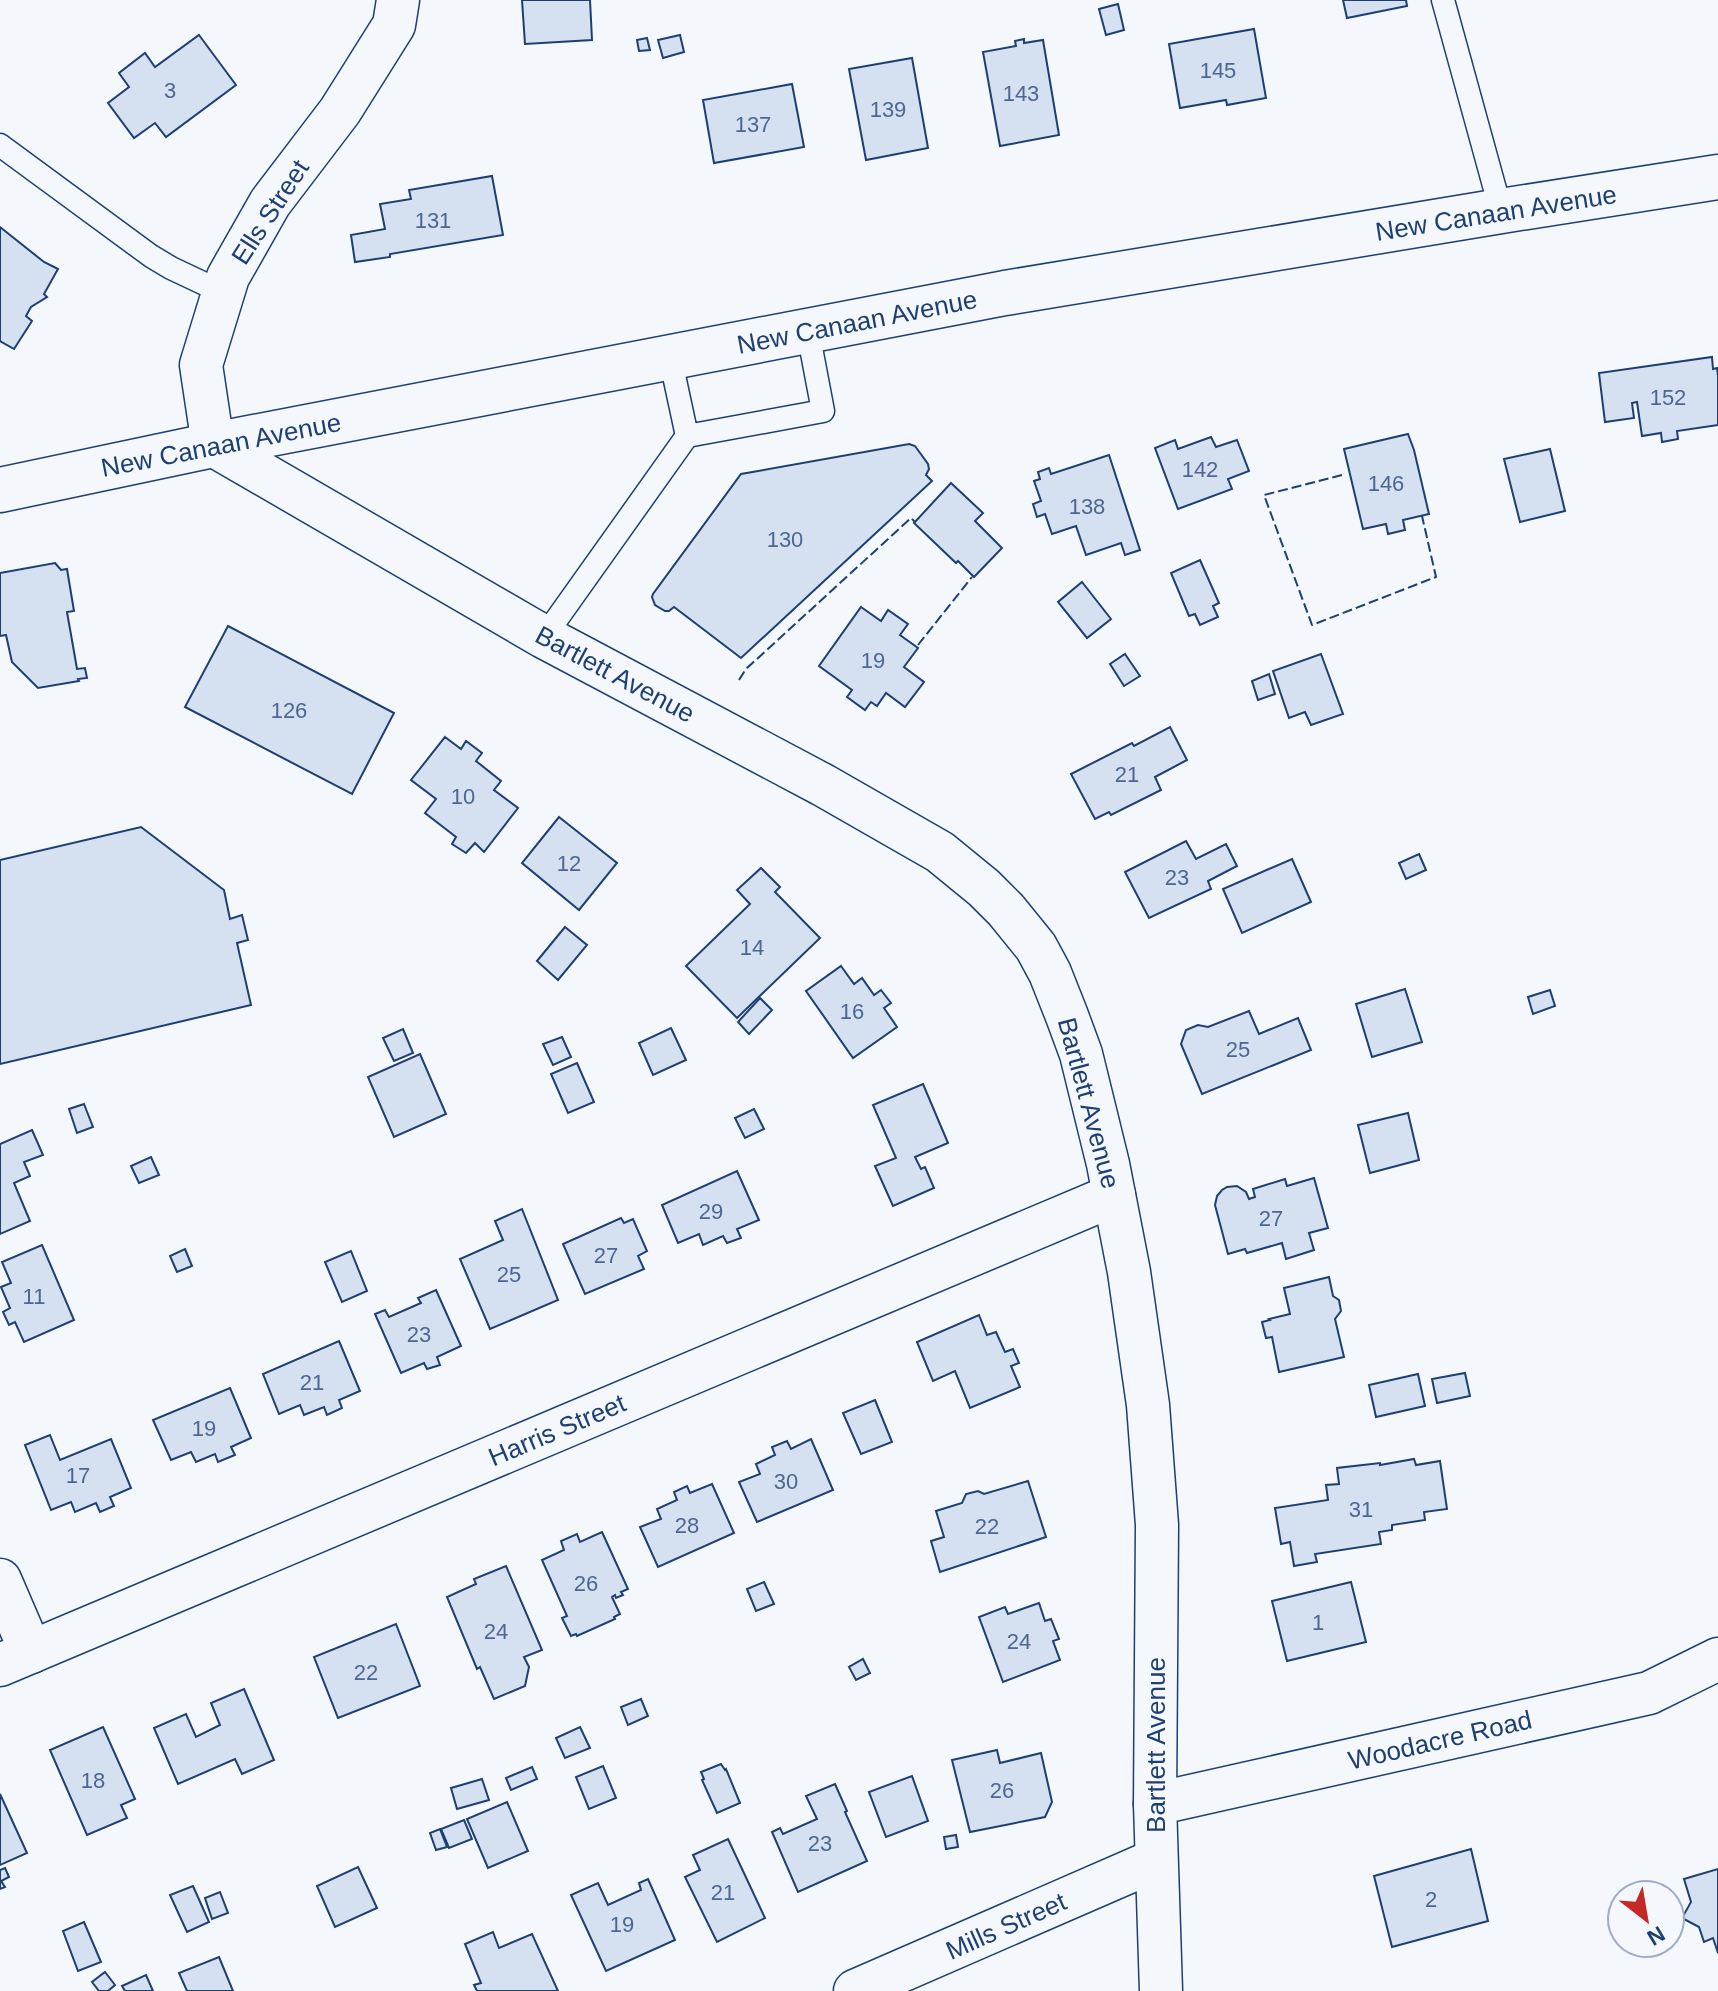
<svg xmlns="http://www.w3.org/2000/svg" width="1718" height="1991" font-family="Helvetica,sans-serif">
<rect width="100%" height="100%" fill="#f4f7fb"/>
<g fill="#d5e0f0" stroke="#1d3f73" stroke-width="2">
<path d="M522,0h68l2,40 -67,4z"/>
<path d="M1343,0h63l1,6 -60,12z"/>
<path d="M1118,4l6,26 -18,5 -7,-26z"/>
<path d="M1254,29l12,69 -39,7 -1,-5 -46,8 -11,-64z"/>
<path d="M199,35l37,50 -70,52 -11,-14 -21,15 -26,-35 21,-16 -10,-14 26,-20 10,14z"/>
<path d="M680,35l4,17 -21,6 -5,-18z"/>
<path d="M647,38l3,12 -11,1 -2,-11z"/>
<path d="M1024,39v4l19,-3 16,95 -59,11 -17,-94 33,-6 -1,-5z"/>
<path d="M912,58l16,90 -62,12 -17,-91z"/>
<path d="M792,84l12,63 -90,16 -11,-63z"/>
<path d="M492,176l11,59 -113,19v3l-35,5 -4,-27 34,-6 -5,-25 31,-5 -2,-9z"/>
<path d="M0,227l44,35 14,7 -14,25 3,3 -16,10 -5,9 6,5 -18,28 -14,-8z"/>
<path d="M1712,357l1,12 4,-1 1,8v49l-41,6 1,8 -16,3 -1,-9 -19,3 -5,-34 -5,1 2,15 -29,4 -6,-49z"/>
<path d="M1408,434l6,16 15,64 -26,6 2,10 -17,4 -2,-10 -23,5 -19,-80z"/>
<path d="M1211,437l5,10 21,-7 12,31 -21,8 4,10 -54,20 -23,-61 20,-8 3,9z"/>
<path d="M909,444l6,2 13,18 1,5 -3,6 6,6 -191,177 -67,-51 -5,4h-4l-10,-6 -3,-8 1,-3 88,-120z"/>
<path d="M1550,449l15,62 -45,11 -16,-63z"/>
<path d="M1109,455l31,95 -15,5 -4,-12 -35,12 -10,-29 -24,8 -7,-20 -8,3 -4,-13 8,-3 -7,-20 6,-2 -2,-7 11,-4 2,6z"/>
<path d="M951,483l32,30 -8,8 27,27 -28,29 -16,-16 -2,2 -42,-40z"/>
<path d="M1200,560l19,43 -6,3 5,11 -18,8 -5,-11 -6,2 -18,-43z"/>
<path d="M55,563l6,7 6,-1 7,42 -7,1 6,34 4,23 8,-1 2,10 -9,1 1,2 -41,7 -26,-26 -6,-27 -6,1v-63z"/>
<path d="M1082,582l29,37 -24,19 -29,-36z"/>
<path d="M861,607l20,14 7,-11 20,14 -8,11 18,13 -14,19 20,15 -19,25 -19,-14 -9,13 -6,-4 -6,8 -18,-13 5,-7 -33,-24z"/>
<path d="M228,626l166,87 -42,81 -167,-87z"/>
<path d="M1125,654l15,22 -16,10 -14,-22z"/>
<path d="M1321,654l22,60 -32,11 -6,-13 -16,6 -16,-47z"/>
<path d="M1269,674l6,20 -17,6 -6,-19z"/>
<path d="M1170,727l17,33 -32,17 6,13 -50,25 -2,-3 -14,7 -24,-45 61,-31 2,3z"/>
<path d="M445,737l16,12 5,-8 16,12 -6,8 25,20 -7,9 24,18 -34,44 -9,-9 -9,10 -14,-9 4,-7 -31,-24 11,-14 -25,-19z"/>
<path d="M559,817l58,46 -38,47 -57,-47z"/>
<path d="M141,827l83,63 6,29 12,-4 6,25 -11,3 14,62 -251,59v-204z"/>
<path d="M1186,841l10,18 30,-15 11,22 -29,15 3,8 -62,29 -24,-46z"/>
<path d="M1419,854l7,16 -20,9 -7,-16z"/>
<path d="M1292,859l19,43 -69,31 -19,-44z"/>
<path d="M761,868l19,19 -5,5 45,46 -83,80 -51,-52 64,-62 -13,-14z"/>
<path d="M565,927l22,18 -29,35 -21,-19z"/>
<path d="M841,966l13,18 8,-6 12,17 7,-5 10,13 -7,5 13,19 -44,31 -47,-67z"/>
<path d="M1405,989l17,53 -50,15 -16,-53z"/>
<path d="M1550,990l5,16 -22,8 -5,-17z"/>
<path d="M760,998l12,12 -23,24 -11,-12z"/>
<path d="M1249,1011l10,23 39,-16 13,32 -109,44 -21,-50 5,-14 12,-5 10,2z"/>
<path d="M671,1028l15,32 -33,15 -14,-32z"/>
<path d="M403,1029l10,24 -19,8 -11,-23z"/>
<path d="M562,1037l9,20 -18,8 -10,-21z"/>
<path d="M420,1054l26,60 -52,23 -26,-60z"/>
<path d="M577,1063l17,39 -26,11 -17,-39z"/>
<path d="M923,1084l25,59 -33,14 6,12 4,-2 9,21 -41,18 -18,-40 21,-8 -23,-53z"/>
<path d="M84,1104l9,23 -16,6 -8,-24z"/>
<path d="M754,1109l10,20 -19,9 -10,-20z"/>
<path d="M1408,1113l11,47 -49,13 -12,-48z"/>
<path d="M32,1130l11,25 -19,7 6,14 -16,7 16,38 -30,13v-90z"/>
<path d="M151,1157l8,18 -20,8 -8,-17z"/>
<path d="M737,1171l22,49 -22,9 4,9 -14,5 -4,-7 -20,9 -4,-11 -21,9 -16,-38z"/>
<path d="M1314,1178l14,50 -19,5 5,17 -28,9 -4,-16 -35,10 -2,-4 -17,5 -13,-49 2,-9 5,-6 5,-3 10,-1 9,6 3,7 6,-2 -2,-8 32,-10 2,7z"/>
<path d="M522,1209l36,91 -68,29 -30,-70 43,-19 -8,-19z"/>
<path d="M621,1218l3,5 9,-4 14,32 -9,5 6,13 -59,25 -22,-50z"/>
<path d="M42,1245l32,75 -50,22 -9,-20 -6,3 -6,-13 7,-4 -9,-21 10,-4 -9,-21z"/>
<path d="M185,1249l7,17 -15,6 -7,-16z"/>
<path d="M351,1251l16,40 -25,11 -17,-40z"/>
<path d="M1329,1277l4,19 6,4 2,11 -6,8 9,38 -65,15 -7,-35 -6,1 -4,-16 8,-2 -1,-1 21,-5 -6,-26z"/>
<path d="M436,1290l25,56 -24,11 3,8 -13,4 -3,-6 -23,10 -26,-59 10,-4 4,7 32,-14 -3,-5z"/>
<path d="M979,1315l8,20 9,-3 9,20 8,-3 6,14 -8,3 9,21 -50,21 -15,-37 -22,10 -16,-39z"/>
<path d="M339,1341l21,50 -21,9 3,8 -15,7 -3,-8 -20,8 -4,-10 -21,9 -16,-40z"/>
<path d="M1465,1373l5,23 -33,7 -5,-24z"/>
<path d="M1418,1374l7,32 -49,11 -7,-32z"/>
<path d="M230,1388l21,50 -20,9 4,8 -17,7 -3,-8 -19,8 -5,-10 -20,8 -18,-40z"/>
<path d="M875,1400l17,42 -31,12 -18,-41z"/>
<path d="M50,1435l10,25 51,-21 20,49 -21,9 4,9 -14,6 -4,-9 -21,9 -4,-10 -20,8 -26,-65z"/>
<path d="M811,1439l22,51 -76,32 -18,-40 21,-8 -4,-10 19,-9 -3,-8 15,-6 4,8z"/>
<path d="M1414,1459l2,6 24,-4 7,48 -23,3 1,8 -33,5v5l-13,2 2,12 -66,10 2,8 -23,4 -4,-24 -9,2 -6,-36 53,-8 -2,-15 13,-1 -2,-16 43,-5v2z"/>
<path d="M1028,1481l18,56 -106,35 -9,-31 13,-4 -8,-26 26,-8 4,-9 12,-3 6,3z"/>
<path d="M712,1484l22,49 -76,34 -18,-40 21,-8 -4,-10 20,-9 -3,-8 13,-6 3,7z"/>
<path d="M602,1532l26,57 -7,3 2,3 -7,3 -1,-3 -3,2 8,17 -6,3 1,2 -38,17 -1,-2 -5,2 -9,-18 5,-2 -25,-56 22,-10 -3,-9 16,-7 3,8z"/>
<path d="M506,1566l36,84 -18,7 5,10 -4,19 -31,13 -14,-32 -3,2 -30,-72 29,-13 -2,-5z"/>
<path d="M764,1582l10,22 -18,7 -9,-22z"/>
<path d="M1351,1582l15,60 -79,19 -15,-60z"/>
<path d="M1039,1603l6,18 6,-2 8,20 -6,2 7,19 -57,22 -24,-65 26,-10 3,7z"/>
<path d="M396,1624l24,62 -82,32 -24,-61z"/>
<path d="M863,1659l7,14 -14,7 -7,-13z"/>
<path d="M244,1689l30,71 -32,14 -7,-15 -57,25 -24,-56 32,-14 10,23 24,-12 -9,-22z"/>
<path d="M641,1699l7,17 -20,9 -7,-18z"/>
<path d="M103,1727l32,72 -14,6 6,13 -40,17 -37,-85z"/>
<path d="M580,1727l10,21 -25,10 -9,-20z"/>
<path d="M997,1750l3,13 41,-10 11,49 -7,15 -75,15 -18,-72z"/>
<path d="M721,1764l4,6 1,-1 14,34 -23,10 -15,-33 2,-1 -3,-7z"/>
<path d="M603,1766l13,32 -27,11 -13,-32z"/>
<path d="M532,1767l5,12 -26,11 -5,-12z"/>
<path d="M912,1776l16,45 -42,16 -17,-45z"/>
<path d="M482,1779l7,21 -32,9 -6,-21z"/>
<path d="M835,1784l12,27 -2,1 22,49 -69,31 -26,-60 8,-4 3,6 34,-15 -11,-23z"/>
<path d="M0,1794l27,59 -27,12z"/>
<path d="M507,1802l21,49 -40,17 -21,-49z"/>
<path d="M464,1820l8,19 -23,9 -8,-19z"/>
<path d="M440,1829l7,18 -11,3 -6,-17z"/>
<path d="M956,1835l2,12 -12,2 -2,-12z"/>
<path d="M728,1839l37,79 -48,24 -32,-65 15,-7 -7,-15z"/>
<path d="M1471,1849l17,72 -96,26 -18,-71z"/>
<path d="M358,1867l19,41 -42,19 -18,-41z"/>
<path d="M5,1868l4,9 -8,4 4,6 -5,2v-19z"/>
<path d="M1718,1869v84l-5,-15 -9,4 -5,-15 -17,-9 9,-16 -7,-23z"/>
<path d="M648,1879l27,61 -69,31 -35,-76 27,-12 10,22 33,-15 -2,-7z"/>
<path d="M193,1886l16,36 -22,10 -17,-37z"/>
<path d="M220,1892l8,21 -16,6 -7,-21z"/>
<path d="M84,1922l17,40 -23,9 -15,-40z"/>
<path d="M493,1932l6,16 33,-14 26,57h-81l-3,-6 7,-2 -16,-39z"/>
<path d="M219,1957l14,34h-46l-8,-18z"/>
<path d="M105,1972l10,13 -7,6h-9l-7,-9z"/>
<path d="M146,1975l7,16h-28l-3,-5z"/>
</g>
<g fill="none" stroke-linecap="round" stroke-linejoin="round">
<defs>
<g id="lane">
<path d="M1443,0l58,211"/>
<path d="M0,145l151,111 20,12 53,25"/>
<path d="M670,357l17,79 136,-25 -15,-79"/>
<path d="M544,637l143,-201"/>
</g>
<g id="street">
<path d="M398,0l-4,25 -54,86 -70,92 -42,74 -27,88 12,80 331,192 279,148 117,67 44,36 22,22 30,37 14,26 17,43 14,38 27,110 21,108 19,133 9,120 -2,279 6,187"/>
<path d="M0,1580l31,72"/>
<path d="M0,1665l1114,-470"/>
<path d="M1155,1804l494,-111 69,-34"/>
<path d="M855,1991l301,-131"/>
</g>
<path id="primary" d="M0,490l213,-45 792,-152 496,-82 217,-34"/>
</defs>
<use href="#lane" stroke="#1d3f73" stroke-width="25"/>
<use href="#street" stroke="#1d3f73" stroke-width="45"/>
<use href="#primary" stroke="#1d3f73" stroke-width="47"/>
<use href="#lane" stroke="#f4f7fb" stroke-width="22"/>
<use href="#street" stroke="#f4f7fb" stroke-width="42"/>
<use href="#primary" stroke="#f4f7fb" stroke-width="44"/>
<g stroke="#1d3f73" stroke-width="2" stroke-dasharray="10 4" stroke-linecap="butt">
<path d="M1342,475l-78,20 48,130 124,-48 -14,-61"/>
<path d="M918,645l54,-68"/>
<path d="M739,680l7,-11 165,-151 4,4"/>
</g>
</g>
<g text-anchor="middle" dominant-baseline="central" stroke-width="6" stroke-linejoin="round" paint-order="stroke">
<g font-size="22" fill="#4b6792">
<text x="1218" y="70">145</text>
<text x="170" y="90">3</text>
<text x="1021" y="93">143</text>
<text x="888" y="109">139</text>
<text x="753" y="124">137</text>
<text x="433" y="220">131</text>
<text x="1668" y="397">152</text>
<text x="1200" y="469">142</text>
<text x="1386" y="483">146</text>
<text x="1087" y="506">138</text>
<text x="785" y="539">130</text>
<text x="873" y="660">19</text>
<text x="289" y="710">126</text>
<text x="1127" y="774">21</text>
<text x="463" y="796">10</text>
<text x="569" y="863">12</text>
<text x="1177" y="877">23</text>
<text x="752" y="947">14</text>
<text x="852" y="1011">16</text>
<text x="1238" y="1049">25</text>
<text x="711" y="1211">29</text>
<text x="1271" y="1218">27</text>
<text x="606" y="1255">27</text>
<text x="509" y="1274">25</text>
<text x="34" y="1296">11</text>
<text x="419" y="1334">23</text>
<text x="312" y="1382">21</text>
<text x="204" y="1428">19</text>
<text x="78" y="1475">17</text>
<text x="786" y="1481">30</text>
<text x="1361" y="1509">31</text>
<text x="687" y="1525">28</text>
<text x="987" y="1526">22</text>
<text x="586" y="1583">26</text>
<text x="1318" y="1622">1</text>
<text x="496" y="1631">24</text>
<text x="1019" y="1641">24</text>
<text x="366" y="1672">22</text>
<text x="93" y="1780">18</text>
<text x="1002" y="1790">26</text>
<text x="820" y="1843">23</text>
<text x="723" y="1892">21</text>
<text x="1431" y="1899">2</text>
<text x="622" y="1924">19</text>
</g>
<g font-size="26" fill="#1d3f73" stroke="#f4f7fb">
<text transform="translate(270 212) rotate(-57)">Ells Street</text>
<text transform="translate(1496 213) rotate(-9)">New Canaan Avenue</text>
<text transform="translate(857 322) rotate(-11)">New Canaan Avenue</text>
<text transform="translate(221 445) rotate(-11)">New Canaan Avenue</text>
<text transform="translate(615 674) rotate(28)">Bartlett Avenue</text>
<text transform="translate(1089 1103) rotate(75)">Bartlett Avenue</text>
<text transform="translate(557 1430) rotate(-23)">Harris Street</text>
<text transform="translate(1440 1740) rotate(-13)">Woodacre Road</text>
<text transform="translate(1156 1745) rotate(-90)">Bartlett Avenue</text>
<text transform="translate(1006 1926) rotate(-24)">Mills Street</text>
</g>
</g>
<g transform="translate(1646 1919) rotate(149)"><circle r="38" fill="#f4f7fb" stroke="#9eadc5" stroke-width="2"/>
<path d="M0-6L14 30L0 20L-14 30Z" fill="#c62828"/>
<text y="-12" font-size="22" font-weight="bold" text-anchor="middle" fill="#1d3f73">N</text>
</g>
</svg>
